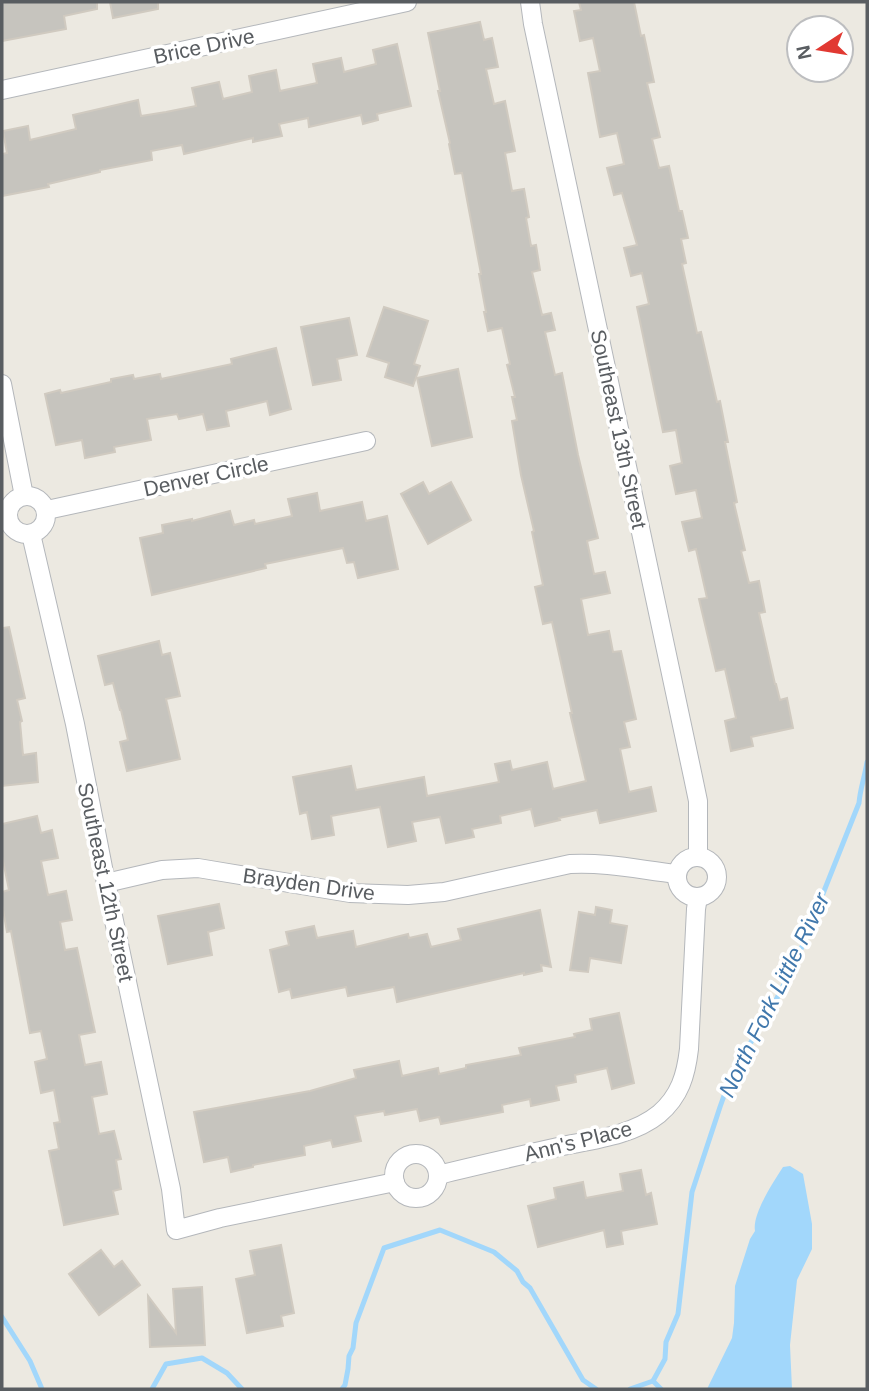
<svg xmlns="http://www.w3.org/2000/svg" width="869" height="1391" font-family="Helvetica,sans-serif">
<rect width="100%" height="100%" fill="#ece9e1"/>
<path fill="#a2d7fb" d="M790,1166l13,8 9,50v25l-15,31 -7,65 2,44h-85l25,-51 2,-15 1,-37 15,-47 5,-8c-3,-17 19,-50 28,-64z"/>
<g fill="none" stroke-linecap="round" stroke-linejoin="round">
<g stroke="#a2d7fb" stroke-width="5">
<path d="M2,1317l28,44 12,28"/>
<path d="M653,1381l12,-22 1,-17 12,-28 14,-122 28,-85 11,-31 46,-78 20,-39 62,-156c1,-14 6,-27 8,-41"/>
<path d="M653,1381l8,8"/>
<path d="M152,1389l14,-25 36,-6 25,15 15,16"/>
<path d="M342,1389l3,-4 3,-16 1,-13 4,-8 3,-25 28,-75 56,-18 54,22 23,19 6,11 7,6 53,92 13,9"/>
<path d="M630,1389l23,-8"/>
</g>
</g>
<g fill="#c6c4be" stroke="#d0cac0" stroke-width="2">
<path d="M2,2h95v7l-33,7 2,13 -64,12z"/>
<path d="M110,2h48v7l-45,9z"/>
<path d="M579,2h55l7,34 3,-1 10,47 -7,1 13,54 -8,2 7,29 10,-2 10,45h3l6,27 -7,1 5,24 -4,1 15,69 4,-1 16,70 3,-1 8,41h-3l12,60 -3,1 11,47 -4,1 8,32 10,-2 6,31 -6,1 16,71h1l4,16 7,-2 6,30 -42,9 2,9 -22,5 -6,-30 11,-3 -11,-49 -9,2 -17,-72 8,-1 -11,-49 -7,2 -7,-29 20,-4 -6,-28 -20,4 -6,-28 12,-3 -6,-33 -13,2 -26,-125 12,-3 -7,-31 -11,3 -7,-28 13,-3 -15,-52 -8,2 -7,-27 17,-4 -7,-31 -17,4 -12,-64 12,-2 -7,-33 -13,3 -6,-30 7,-1z"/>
<path d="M480,22l4,18 8,-2 6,29 -12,2 8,35 11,-3 10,50 -10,2 7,38 12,-2 5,28 -3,1 5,28 5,-1 4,25 -8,2 10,43 9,-2 4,17 -10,2 10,43 7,-2 16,82 20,83 -11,3 7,33 11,-2 5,21 -29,6 7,36 21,-4 4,21 8,-1 15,68 -12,3 6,25 -10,2 9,43 22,-5 5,24 -56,12 -3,-13 -38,8 1,2 -25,6 -4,-17 -31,7 1,7 -29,6 2,8 -28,6 -6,-26 -28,5 4,19 -28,6 -8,-40 -49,9 3,19 -22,4 -5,-27 -7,2 -7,-37 58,-11 5,24 68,-13 3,19 72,-14 -4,-18 15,-3 2,9 35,-8 6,27 33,-8 -16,-68h2l-20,-91 -9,2 -8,-37 8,-2 -11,-53 2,-1 -13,-56 -9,-54 5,-1 -5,-23h3l-8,-32 3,-1 -8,-36 -14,3 -4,-19h2l-7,-38h2l-19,-101 -7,1 -6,-30 1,-1 -12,-52h2l-12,-58z"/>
<path d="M397,44l14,62 -34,8 1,6 -15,4 -2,-9 -52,12 -1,-9 -29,6 3,12 -29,6v-4l-69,16 -2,-9 -31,6 1,9 -52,10v2l-52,12 1,3 -47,9v-42l5,-1 -4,-22 25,-5 2,14 46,-11 -3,-14 65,-15 3,16 25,-4 30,-6 -4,-18 27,-6 4,17 29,-7 -3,-16 27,-6 4,21 37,-8 -4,-19 28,-6 3,14 32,-8 -3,-14z"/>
<path d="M384,307l44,14 -14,43 6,2 -7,20 -28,-9 4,-14 -22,-7z"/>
<path d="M349,318l8,37 -20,4 4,21 -28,5 -12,-58z"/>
<path d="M276,348l15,61 -21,6 -3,-14 -41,10 3,15 -22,4 -4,-16 -24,5 -2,-5 -30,5 4,21 -37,7 1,5 -30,6 -3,-18 -26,5 -11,-51 15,-4 1,3 50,-11v-3l22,-4 1,4 26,-5 1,5 71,-15 -1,-5z"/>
<path d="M458,369l14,68 -40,9 -15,-68z"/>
<path d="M423,482l6,12 22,-12 20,38 -43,24 -27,-50z"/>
<path d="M317,493l3,18 42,-9 4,19 21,-5 11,53 -40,9 -4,-16 -7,1 -4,-15 -78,16 1,4 -114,27 -12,-57 23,-5 -1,-8 30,-6v2l38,-10 4,14 20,-5 1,4 37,-8 -4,-17z"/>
<path d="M9,627l16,71 -8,2 5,21 -2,1 3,33 13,-2 2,29 -36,4v-158z"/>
<path d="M159,641l3,14 8,-2 10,43 -14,3 14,60 -53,12 -7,-29 8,-2 -7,-30h-1l-7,-27 -8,2 -7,-29z"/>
<path d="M37,816l4,17 11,-3 6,28 -17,3 7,34 18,-4 6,29 -12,2 5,28 12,-2 18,84 -16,3 6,30 16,-3 6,32 -15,3 7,37 15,-3 7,28 -5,1 5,29 -8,2 5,23 -54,11 -15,-74 10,-2 -5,-26 6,-1 -6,-32 -13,3 -6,-31 12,-3 -6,-28 -11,2 -19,-102 -4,1 -5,-28v-12l7,-2 -7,-34v-32z"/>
<path d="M219,904l5,24 -16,4 4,23 -44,9 -10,-48z"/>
<path d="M596,907l16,3 -2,13 17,3 -6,37 -31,-5 -2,14 -18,-2 9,-58 16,3z"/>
<path d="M540,910l11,57 -10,-2 1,6 -18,4v-2l-127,29 -3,-15 -46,9 -2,-9 -54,11 -2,-9 -11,3 -9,-42 19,-5 -3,-13 28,-6 3,12 36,-7 3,16 52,-13 1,4 18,-4 4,13 30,-7 -3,-11z"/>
<path d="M619,1013l15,70 -22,6 -5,-21 -32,7 1,7 -20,4 3,14 -28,6 -1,-7 -28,6 1,7 -62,12 -2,-7 -19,4 -3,-12 -32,6 -1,-4 -29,5 6,25 -28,6 -2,-7 -27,6 1,9 -52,10v2l-22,5 -3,-15 -24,5 -10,-50 116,-21 46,-13 -2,-8 45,-9 3,15 36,-8 1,6 27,-6v-3l55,-10 -2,-7 56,-11 -1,-3 18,-4 -2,-11z"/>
<path d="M641,1170l5,25 5,-2 6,31 -36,7 2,13 -16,3 -3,-17 -66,17 -10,-41 28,-7 -2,-11 29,-6 3,16 37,-7 -3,-17z"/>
<path d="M281,1245l13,68 -13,3 2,10 -36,7 -11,-54 19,-4 -5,-24z"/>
<path d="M101,1250l13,17 8,-6 18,24 -41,30 -30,-41z"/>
<path d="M202,1287l3,58 -55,2 -2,-51 28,37 -3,-44z"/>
</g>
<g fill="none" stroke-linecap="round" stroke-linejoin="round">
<defs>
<g id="street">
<path d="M530,2l3,22 160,753 5,24v56"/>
<path d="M2,90l405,-88"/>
<path d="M2,384l22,112"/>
<circle cx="27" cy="515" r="19"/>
<path d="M47,510l319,-69"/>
<path d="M31,534l44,190 31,159 65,306 5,41 44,-12 175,-36"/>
<circle cx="697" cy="877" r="20"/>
<path d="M106,883l56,-13 36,-2 152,25 58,2 36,-3 126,-28c36,-2 71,6 107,10"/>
<circle cx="416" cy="1176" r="22"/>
<path d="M438,1175c40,-10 80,-19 120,-28 33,-7 74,-11 101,-33 21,-18 27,-39 30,-65l7,-140 2,-12"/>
</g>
</defs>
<use href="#street" stroke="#b4b7bb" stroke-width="20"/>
<use href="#street" stroke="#fff" stroke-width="18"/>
</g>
<g text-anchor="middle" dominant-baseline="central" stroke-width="7" stroke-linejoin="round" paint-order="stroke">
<g font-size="21" fill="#595d61" stroke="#fff">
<text transform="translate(204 46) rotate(-12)">Brice Drive</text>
<text transform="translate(619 429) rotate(78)">Southeast 13th Street</text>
<text transform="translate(206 476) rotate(-12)">Denver Circle</text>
<text transform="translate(106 882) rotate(78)">Southeast 12th Street</text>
<text transform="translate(309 884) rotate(8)">Brayden Drive</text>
<text transform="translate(578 1141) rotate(-14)">Ann's Place</text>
</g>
<g font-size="23" font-style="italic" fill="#4178ac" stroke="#fff">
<text transform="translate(774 995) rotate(-64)">North Fork Little River</text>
</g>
</g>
<rect width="869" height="1391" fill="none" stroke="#595d61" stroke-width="7"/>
<g transform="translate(820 49) rotate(258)"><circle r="33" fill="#ffffff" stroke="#bdbec0" stroke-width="2"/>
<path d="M0-5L12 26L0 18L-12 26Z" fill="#e13932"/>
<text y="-10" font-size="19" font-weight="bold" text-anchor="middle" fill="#595d61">N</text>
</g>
</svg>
